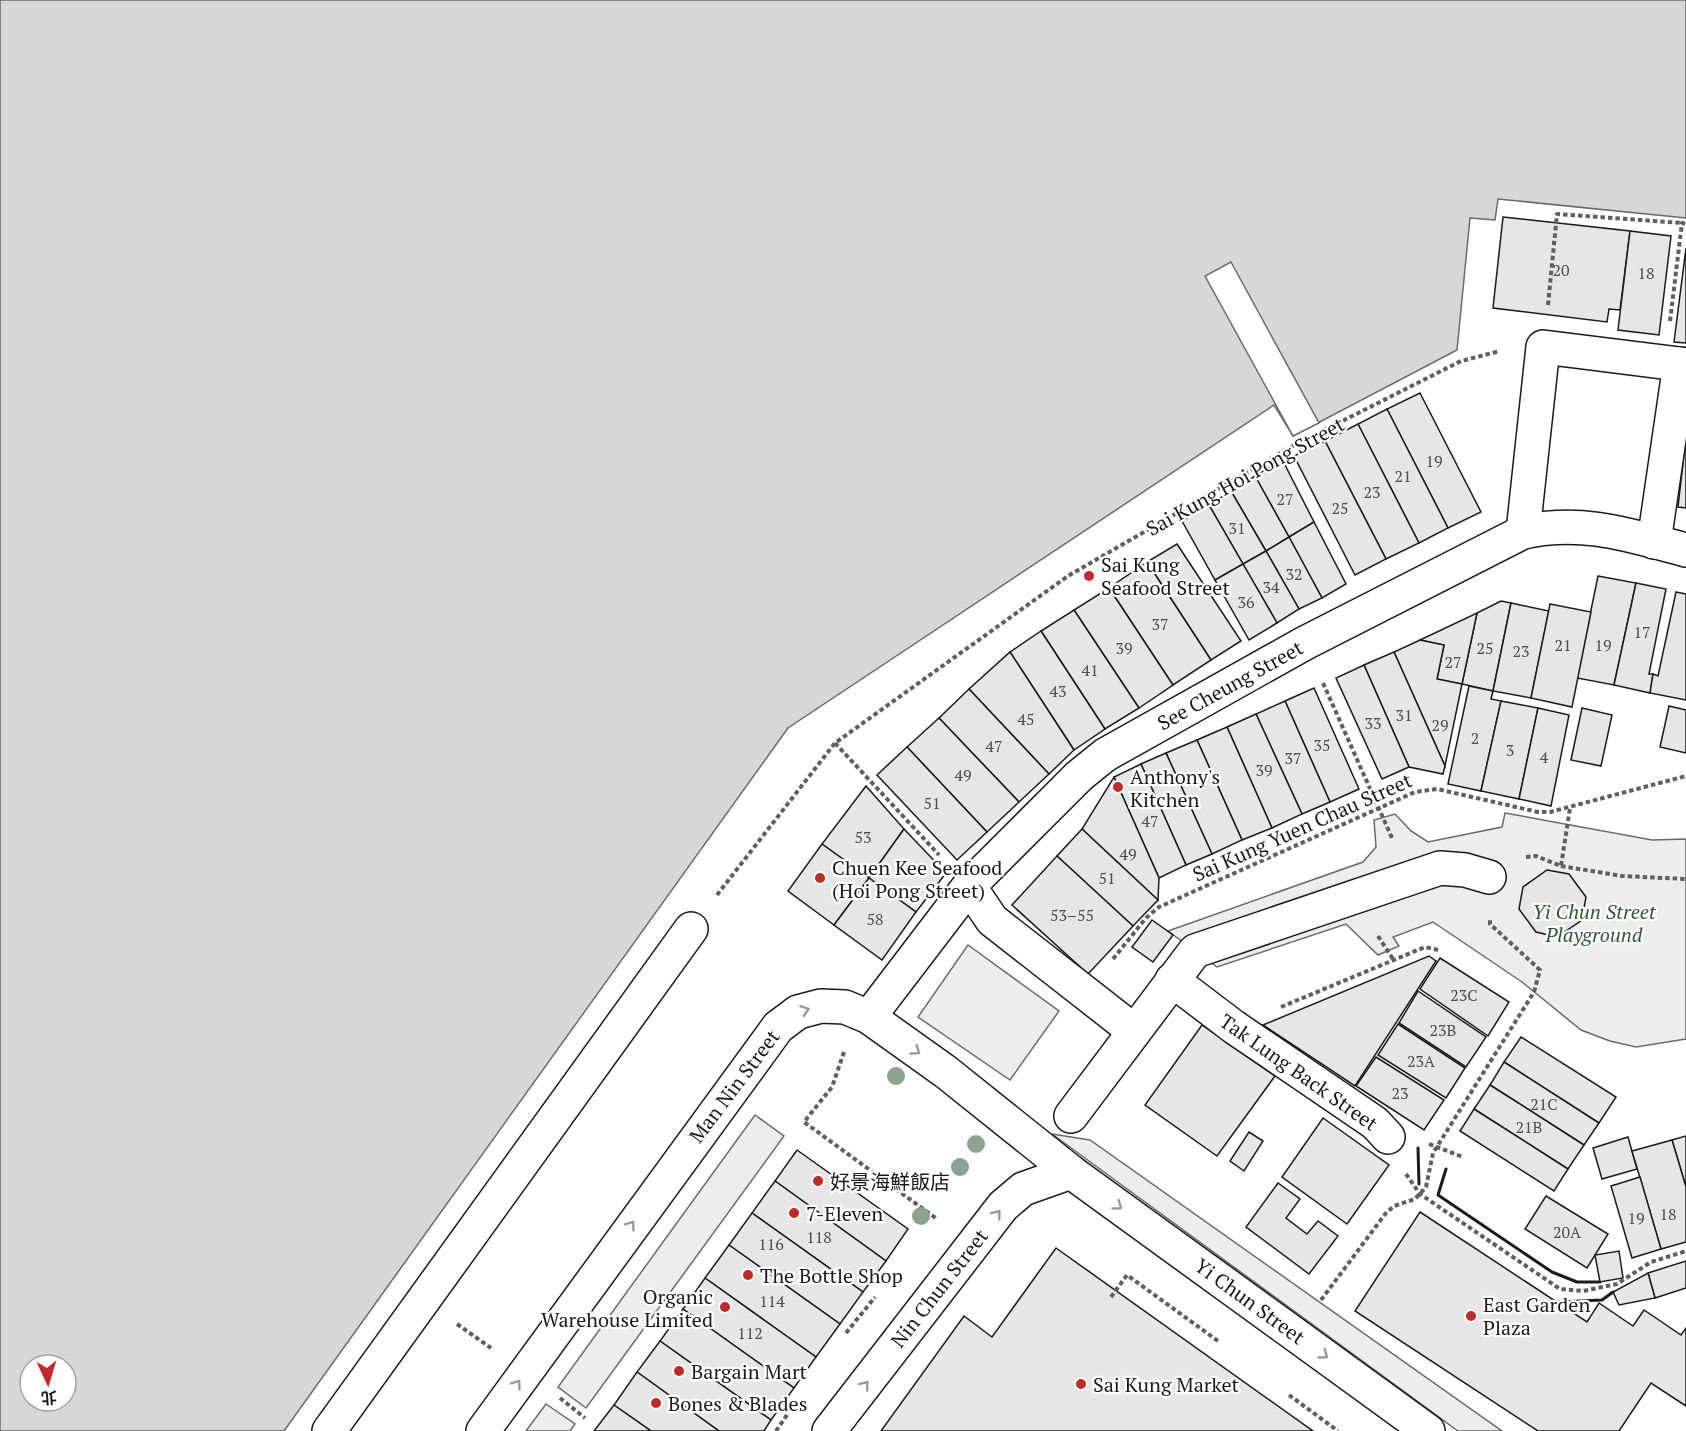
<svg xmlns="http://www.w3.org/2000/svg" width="1686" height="1431" font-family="'PT Serif','Noto Sans TC',serif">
<rect width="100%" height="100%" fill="#fff"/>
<g fill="#ededed" stroke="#6a6a6a" stroke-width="1.5">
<path d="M1505,813l147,27 34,-1v200l-50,8 -26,-6 -29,-11 -59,-48 -89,-60 -40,15 6,9 -21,9 -32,-31 -129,43 -49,-36 195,-69 13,-15 -2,-27 21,-6 16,17 17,11 74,-15z"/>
<path d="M968,945l91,66 -49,69 -92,-63z"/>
<path d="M755,1115l29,21 -198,272 -28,-21z"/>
<path d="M1052,1134l38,6 412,291h-44z"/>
<path d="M546,1404l29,20 -5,7h-44z"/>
</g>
<path fill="#d7d7d7" stroke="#6a6a6a" stroke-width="1.5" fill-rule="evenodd" d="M0,0h1686v218l-188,-19 -3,21 -25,-2 -13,132 -164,86 -19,-31 -486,323 -504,703h-284zM30,1365h36v36h-36z"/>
<path fill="#fff" stroke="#6a6a6a" stroke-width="1.5" d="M1231,262l88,161 -26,13 -88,-160z"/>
<g fill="#e6e6e6" stroke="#1a1a1a" stroke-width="1.5">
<path d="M1503,217l127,14 -10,79 -11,-1 -2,13 -114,-14z"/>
<path d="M1630,231l41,5 -12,99 -41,-5z"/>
<path d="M1686,248v95l-12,-1z"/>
<path d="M1420,393l61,119 -33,16 -61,-119z"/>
<path d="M1387,409l61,119 -29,15 -61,-119z"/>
<path d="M1358,424l61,119 -33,16 -61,-118z"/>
<path d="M1686,437v71l-8,-1z"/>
<path d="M1325,441l61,118 -31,16 -61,-119z"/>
<path d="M1282,459l32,63 -25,15 -34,-61z"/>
<path d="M1255,476l34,61 -23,14 -35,-60z"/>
<path d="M1231,491l35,60 -23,13 -34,-59z"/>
<path d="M1209,505l34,59 -28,16 -33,-59z"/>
<path d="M1314,522l32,62 -24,14 -33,-61z"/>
<path d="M1289,537l33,61 -23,11 -33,-58z"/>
<path d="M1177,544l64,97 -30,19 -64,-98z"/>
<path d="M1266,551l33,58 -22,14 -34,-59z"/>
<path d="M1147,562l64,98 -38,25 -64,-97z"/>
<path d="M1243,564l34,59 -28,17 -34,-60z"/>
<path d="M1598,576l38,7 -22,102 -37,-7z"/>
<path d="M1636,583l30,6 -17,85h4l-3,19 -36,-8z"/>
<path d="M1109,588l64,97 -34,23 -65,-98z"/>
<path d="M1676,592l10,2v106l-36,-7 3,-19 5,2z"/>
<path d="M1501,601l10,2 -18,88 -31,-7 15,-71z"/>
<path d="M1511,603l38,8 -18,87 -38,-7z"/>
<path d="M1550,604l41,8 -19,95 -41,-9z"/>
<path d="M1074,610l65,98 -34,21 -64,-98z"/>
<path d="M1477,613l-15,71 -25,-5 7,-34 -24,-5z"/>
<path d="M1041,631l64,98 -31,21 -64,-98z"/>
<path d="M1420,640l24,5 -7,34 25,5 -17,82 -51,-114z"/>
<path d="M1010,652l64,98 -25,24 -80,-85z"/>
<path d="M1394,652l51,114 -2,8 -34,-7 -45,-102z"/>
<path d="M1364,665l45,102 -27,12 -46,-101z"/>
<path d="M1469,686l24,5 -2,8 10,2 -20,90 -33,-7z"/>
<path d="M1314,688l45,101 -29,13 -45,-101z"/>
<path d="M969,689l80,85 -30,28 -80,-84z"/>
<path d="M1285,701l45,101 -28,12 -46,-100z"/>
<path d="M1501,701l37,7 -19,91 -38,-8z"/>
<path d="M1669,706l17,4v43l-26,-6z"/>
<path d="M1538,708l31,7 -18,91 -32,-7z"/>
<path d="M1582,708l30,7 -11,51 -30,-6z"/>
<path d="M1256,714l46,100 -30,14 -45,-101z"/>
<path d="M939,718l80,84 -32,30 -80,-85z"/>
<path d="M1227,727l45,101 -30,12 -45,-100z"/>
<path d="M1197,740l45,100 -30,14 -46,-101z"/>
<path d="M907,747l80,85 -30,28 -80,-85z"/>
<path d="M1166,753l46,101 -26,11 -45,-101z"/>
<path d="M1141,764l45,101 -27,13 -45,-101z"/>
<path d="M1114,777l45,101 -1,22 -76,-71z"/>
<path d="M866,786l38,43 -35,49 -47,-34z"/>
<path d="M904,829l42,44 -30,39 -47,-34z"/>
<path d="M1082,829l76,71 -25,26 -76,-70z"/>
<path d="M822,844l47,34 -35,47 -46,-34z"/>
<path d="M1057,856l76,70 -45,48 -76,-69z"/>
<path d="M1547,870l22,4 17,23 -4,23 -25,17 -21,-5 -17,-23 4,-22z"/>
<path d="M869,878l47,34 -34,48 -48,-35z"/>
<path d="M1152,920l21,15 -20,27 -21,-15z"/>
<path d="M1429,956l7,5 -81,125 -92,-61z"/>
<path d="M1440,958l69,44 -21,34 -68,-47z"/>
<path d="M1418,991l68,46 -20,30 -67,-44z"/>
<path d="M1398,1024l67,44 -19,30 -68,-43z"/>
<path d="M1202,1025l73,51 -58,80 -72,-51z"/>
<path d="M1521,1037l95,60 -17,26 -95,-61z"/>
<path d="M1376,1057l68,43 -20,30 -68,-44z"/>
<path d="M1504,1062l95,61 -15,22 -94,-60z"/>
<path d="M1490,1085l94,60 -16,24 -94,-60z"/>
<path d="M1474,1109l94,60 -14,22 -94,-60z"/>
<path d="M1323,1118l66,47 -42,59 -65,-47z"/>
<path d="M1249,1132l14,9 -19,30 -14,-10z"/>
<path d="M1686,1136v51l-14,-47z"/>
<path d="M1628,1137l9,32 -35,10 -9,-31z"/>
<path d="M1672,1140l14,47v55l-25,7 -29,-98z"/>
<path d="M797,1150l111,79 -22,32 -111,-80z"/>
<path d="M1640,1177l21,72 -29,9 -21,-72z"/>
<path d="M775,1181l111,80 -23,31 -111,-79z"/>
<path d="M1278,1183l22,16 -14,19 21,16 11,-13 20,15 -29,38 -63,-47z"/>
<path d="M1546,1196l62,38 -21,34 -62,-39z"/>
<path d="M1420,1212l167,110 12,-19 34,23 11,-16 37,25 5,-7v78l-35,-23 -32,48h-81l-183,-120z"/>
<path d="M752,1213l111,79 -23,32 -111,-79z"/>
<path d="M729,1245l111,79 -24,33 -111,-79z"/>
<path d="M1056,1248l257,183h-432l83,-115 28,21z"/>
<path d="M1619,1251l4,27 -23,4 -5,-27z"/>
<path d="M1686,1261v27l-31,10 -7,-25z"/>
<path d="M1648,1273l7,25 -36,7 -6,-13z"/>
<path d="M705,1278l111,79 -22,31 -111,-79z"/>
<path d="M683,1309l111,79 -23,32 -111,-79z"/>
<path d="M660,1341l111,79 -7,11h-45l-82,-59z"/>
<path d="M637,1372l82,59h-68l-37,-26z"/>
<path d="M614,1405l37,26h-57z"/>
</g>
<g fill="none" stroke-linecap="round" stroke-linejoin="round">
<defs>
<g id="street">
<path d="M1523,532l20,-185 143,18"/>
<path d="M1654,542l26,-178"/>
<path d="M969,886l23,34 142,111"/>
<path d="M1172,980l62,47 141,96 13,14"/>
<path d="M869,1017l100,-131 110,-110 26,-21 200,-112 218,-111c60,-13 106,3 163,18"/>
<path d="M1071,1116l124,-165 245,-83 25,2 24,7"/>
<path d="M329,1431l362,-502"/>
<path d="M483,1431l295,-404 20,-15 23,-6 24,1 24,10 77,55 125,100 357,259"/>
<path d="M829,1431l174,-225 20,-17 48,-17"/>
</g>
</defs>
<use href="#street" stroke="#1a1a1a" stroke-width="36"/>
<g stroke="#5f5f5f" stroke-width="4" stroke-dasharray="4.5 3" stroke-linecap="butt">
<path d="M1548,305l9,-91 125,9"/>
<path d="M1670,321l12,-98 4,1"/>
<path d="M1323,683l69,155"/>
<path d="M835,743l104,112"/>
<path d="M1526,857l10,-1 25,10 9,-58"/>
<path d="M1561,866l61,10 64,3"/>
<path d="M717,895l118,-152 233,-167 221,-128 172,-87 39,-10"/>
<path d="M1378,936l15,23"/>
<path d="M1113,959l33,-41 13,-11 256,-115 22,-3 101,23h12l136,-36"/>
<path d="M1281,1007l144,-60 13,3"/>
<path d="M844,1052l-12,35 -28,35 133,97"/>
<path d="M1429,1144l34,13"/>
<path d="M1406,1174l14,20 140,95 23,2 34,-7 34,-22 35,-11"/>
<path d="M1111,1297l16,-22 91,66"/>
<path d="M1321,1300l65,-87 8,-7 21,-7 11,-12 7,-34 101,-161 6,-22 -50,-46v-4"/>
<path d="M457,1324l34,24"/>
<path d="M846,1333l29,-36"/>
<path d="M1289,1395l49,36"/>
<path d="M560,1398l25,20"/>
<path d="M776,1431l11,-16"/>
</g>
<use href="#street" stroke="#fff" stroke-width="33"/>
<g stroke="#1a1a1a" stroke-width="3">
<path d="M1418,1148l1,36"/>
<path d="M1446,1169l-8,26 114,77 25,10h23"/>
<path d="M1558,1302l44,-2 11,-8"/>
</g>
</g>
<g fill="#8aa48f">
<circle cx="896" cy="1076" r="9"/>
<circle cx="976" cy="1144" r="9"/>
<circle cx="960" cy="1167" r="9"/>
<circle cx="921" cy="1216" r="9"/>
</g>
<defs><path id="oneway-chevron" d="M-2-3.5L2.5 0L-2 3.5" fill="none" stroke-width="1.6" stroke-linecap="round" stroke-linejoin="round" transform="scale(1.5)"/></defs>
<g stroke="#989898">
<use href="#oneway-chevron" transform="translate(805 1010) rotate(-19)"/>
<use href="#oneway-chevron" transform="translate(916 1051) rotate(35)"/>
<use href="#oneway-chevron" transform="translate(1118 1206) rotate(36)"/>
<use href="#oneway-chevron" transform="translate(997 1214) rotate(-52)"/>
<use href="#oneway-chevron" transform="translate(631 1225) rotate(-54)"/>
<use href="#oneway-chevron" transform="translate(1324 1355) rotate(36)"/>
<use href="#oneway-chevron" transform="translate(517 1384) rotate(-54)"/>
<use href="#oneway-chevron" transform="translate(865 1385) rotate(-52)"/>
</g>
<g fill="#c62828" stroke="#fff" stroke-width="2">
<circle cx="1089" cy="576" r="6"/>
<circle cx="1118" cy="787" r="6"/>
<circle cx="820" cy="878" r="6"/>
<circle cx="818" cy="1181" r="6"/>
<circle cx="794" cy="1213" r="6"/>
<circle cx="748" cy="1275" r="6"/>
<circle cx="725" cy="1307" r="6"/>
<circle cx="1471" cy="1316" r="6"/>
<circle cx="679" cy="1371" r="6"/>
<circle cx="1081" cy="1384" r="6"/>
<circle cx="656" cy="1403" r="6"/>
</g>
<g text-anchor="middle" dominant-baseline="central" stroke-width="4.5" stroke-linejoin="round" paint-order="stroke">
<g font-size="16" fill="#4d4d4d">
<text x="1561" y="270">20</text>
<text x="1646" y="273">18</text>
<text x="1434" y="461">19</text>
<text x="1403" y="476">21</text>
<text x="1372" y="492">23</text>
<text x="1285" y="499">27</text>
<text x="1340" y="508">25</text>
<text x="1237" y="528">31</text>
<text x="1294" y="574">32</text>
<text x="1271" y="587">34</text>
<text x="1246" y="602">36</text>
<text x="1160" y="624">37</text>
<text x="1642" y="632">17</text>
<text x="1563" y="645">21</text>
<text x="1603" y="645">19</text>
<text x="1124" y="648">39</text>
<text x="1485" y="648">25</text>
<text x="1521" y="651">23</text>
<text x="1453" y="662">27</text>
<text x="1090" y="670">41</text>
<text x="1058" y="691">43</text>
<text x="1404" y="715">31</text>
<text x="1026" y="719">45</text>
<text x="1373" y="723">33</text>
<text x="1440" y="725">29</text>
<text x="1475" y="738">2</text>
<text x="1322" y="745">35</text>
<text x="994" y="746">47</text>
<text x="1510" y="750">3</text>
<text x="1544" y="757">4</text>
<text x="1293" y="758">37</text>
<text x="1264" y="770">39</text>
<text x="963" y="775">49</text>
<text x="932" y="803">51</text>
<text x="1150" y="821">47</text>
<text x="863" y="837">53</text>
<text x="1128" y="854">49</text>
<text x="1107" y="878">51</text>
<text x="1072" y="915">53–55</text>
<text x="875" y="919">58</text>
<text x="1464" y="995">23C</text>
<text x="1443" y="1030">23B</text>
<text x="1421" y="1061">23A</text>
<text x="1400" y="1093">23</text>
<text x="1544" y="1104">21C</text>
<text x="1529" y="1127">21B</text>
<text x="1668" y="1214">18</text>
<text x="1636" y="1218">19</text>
<text x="1567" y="1232">20A</text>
<text x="819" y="1237">118</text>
<text x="771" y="1244">116</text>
<text x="772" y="1301">114</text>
<text x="750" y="1333">112</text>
</g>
<g font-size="20" fill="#1a1a1a" stroke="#fff">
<text transform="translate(1245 476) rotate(-29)">Sai Kung Hoi Pong Street</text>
<text transform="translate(1230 685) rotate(-29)">See Cheung Street</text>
<text transform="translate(1302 827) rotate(-24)">Sai Kung Yuen Chau Street</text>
<text transform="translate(1299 1072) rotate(35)">Tak Lung Back Street</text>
<text transform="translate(734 1086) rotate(-53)">Man Nin Street</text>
<text transform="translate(939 1288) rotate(-52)">Nin Chun Street</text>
<text transform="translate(1250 1301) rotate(36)">Yi Chun Street</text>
</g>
<g font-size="20" fill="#1a1a1a" stroke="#fff" text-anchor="start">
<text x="1101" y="564">Sai Kung<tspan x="1101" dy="23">Seafood Street</tspan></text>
<text x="1130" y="776">Anthony's<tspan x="1130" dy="23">Kitchen</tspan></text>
<text x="832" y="867">Chuen Kee Seafood<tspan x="832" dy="23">(Hoi Pong Street)</tspan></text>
<text x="830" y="1181">好景海鮮飯店</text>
<text x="806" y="1213">7-Eleven</text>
<text x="760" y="1275">The Bottle Shop</text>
<text x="713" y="1296" text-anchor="end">Organic<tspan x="713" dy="23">Warehouse Limited</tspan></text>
<text x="1483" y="1304">East Garden<tspan x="1483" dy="23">Plaza</tspan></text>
<text x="691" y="1371">Bargain Mart</text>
<text x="1093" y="1384">Sai Kung Market</text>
<text x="668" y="1403">Bones &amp; Blades</text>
</g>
<g font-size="20" font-style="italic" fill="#2b5a34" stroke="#fff">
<text x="1594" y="911">Yi Chun Street<tspan x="1594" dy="23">Playground</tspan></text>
</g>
</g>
<g transform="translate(48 1383) rotate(176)"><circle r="28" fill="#ffffff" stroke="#a3a3a3" stroke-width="1.5"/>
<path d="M0-4.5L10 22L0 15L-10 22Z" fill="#c62828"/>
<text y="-9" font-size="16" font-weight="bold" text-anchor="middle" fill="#1a1a1a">北</text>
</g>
</svg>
